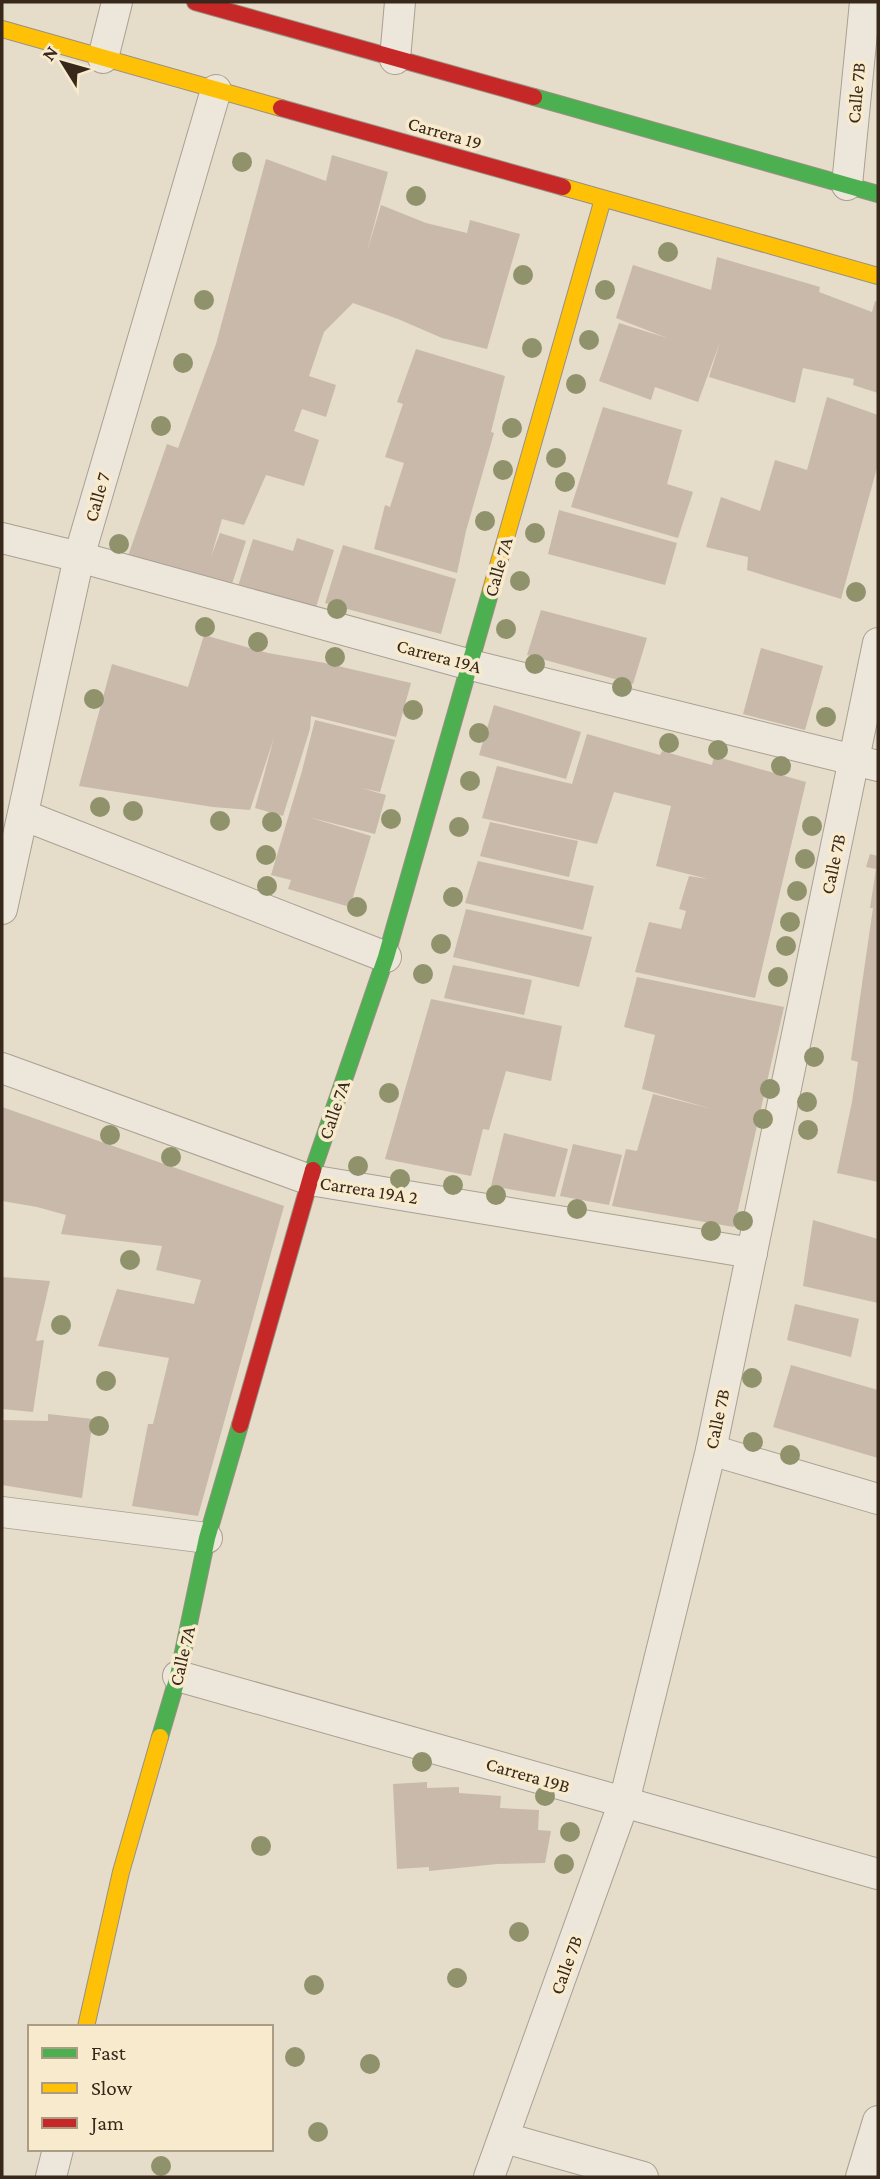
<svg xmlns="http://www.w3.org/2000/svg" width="880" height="2179" font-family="'Crimson Pro',serif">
<rect width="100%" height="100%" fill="#e5dcc9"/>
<g fill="#c9b9aa">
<path d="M332,155l56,17 -21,80 14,-47 45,18 41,10 3,-13 50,14 -33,115 -45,-11 -44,-19 -45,-16 -29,29 -15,44 27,9 -10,32 -24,-8 -8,22 25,9 -15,46 -38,-11 -22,50 -22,-6 -11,38 9,-24 26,8 -14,43 -104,-28 39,-112 11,4 38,-104 50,-185 60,22z"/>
<path d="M717,257l103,30 -1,5 53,20 3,-11 3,1v91l-25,-8 1,-6 -51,-11 -8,35 -86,-26 11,-35 -22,60 -43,-15 -4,13 -52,-19 20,-58 48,15 -51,-20 17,-53 78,25z"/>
<path d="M416,349l89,27 -14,56 3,1 -28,98 -9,42 -83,-24 11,-44 5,2 14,-44 -19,-6 18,-53 -6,-2z"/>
<path d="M827,397l51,18v49l-37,135 -94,-29 1,-13 -42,-10 15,-50 39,14 15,-51 32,10z"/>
<path d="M603,407l79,23 -15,54 26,8 -15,46 -107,-31z"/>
<path d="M559,510l118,33 -12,42 -117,-31z"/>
<path d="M297,538l37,12 -18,57 -78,-21 15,-47 40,12z"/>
<path d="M343,545l113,34 -15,55 -116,-31z"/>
<path d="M541,610l106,28 -14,46 -106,-29z"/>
<path d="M204,635l64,18 57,10 86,20 -15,54 -85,-21 -1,13 -27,87 -28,-8 19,-70 -24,72 -37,-3 -134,-21 33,-122 76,23z"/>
<path d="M761,648l62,18 -18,64 -62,-16z"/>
<path d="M494,705l87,27 -15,47 -87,-24z"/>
<path d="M315,720l80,20 -15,52 -19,-4 25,7 -11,39 -67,-17 63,19 -21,71 -62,-18 3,-9 -20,-5 31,-104z"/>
<path d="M587,734l73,21 2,-4 50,14 2,-9 92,26 -51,216 -120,-26 14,-50 32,7 5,-18 -7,-2 10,-33 19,3 -52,-13 15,-60 -57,-14 -17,52 -115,-26 15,-52 75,18z"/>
<path d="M490,822l88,19 -9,36 -89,-21z"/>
<path d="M870,854l8,2v326l-41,-9 15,-71 6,-40 -7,-2 22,-152h-3l6,-39 -10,-2z"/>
<path d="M478,861l116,25 -11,44 -118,-27z"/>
<path d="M466,909l126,28 -13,50 -126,-30z"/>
<path d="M453,965l79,15 -8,35 -80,-17z"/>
<path d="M637,977l147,30 -50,220 -122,-21 14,-57 11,2 16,-57 59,15 -70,-20 13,-54 -31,-8z"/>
<path d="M431,999l131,27 -11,55 -45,-10 -17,59 -6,-1 -12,47 -86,-17z"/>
<path d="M2,1107l282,99 -86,310 -66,-10 16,-82h5l16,-66 -71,-12 19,-57 77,15 7,-24 -45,-10 6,-24 -101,-12 5,-19 -29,-8 -35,-6z"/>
<path d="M504,1133l64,16 -13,48 -64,-11z"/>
<path d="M573,1144l49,11 -13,50 -49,-9z"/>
<path d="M813,1220l65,19v64l-75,-17z"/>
<path d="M2,1277l48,4 -14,60 8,-1 -11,72 -31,-3z"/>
<path d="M795,1304l64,15 -8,38 -64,-17z"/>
<path d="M791,1365l87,25v68l-105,-31z"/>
<path d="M48,1414l45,5 -11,79 -80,-13v-65l46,1z"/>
<path d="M427,1782v6l32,-1v6l42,3 -1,12 39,2 -1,20 13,1 -6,32 -48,1 -68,7v-4l-32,2 -4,-85z"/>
</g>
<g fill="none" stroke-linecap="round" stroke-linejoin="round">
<defs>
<g id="street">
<path d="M103,58l14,-56"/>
<path d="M395,59l5,-57"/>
<path d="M847,185l18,-183"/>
<path d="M2,538l77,19 392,108 407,101"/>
<path d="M23,815l363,142"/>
<path d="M2,909l77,-352 137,-467"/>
<path d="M2,1068l308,112 442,73"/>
<path d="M711,1450l167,49"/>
<path d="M2,1512l205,26"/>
<path d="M178,1676l700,198"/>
<path d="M505,2138l138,39"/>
<path d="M51,2177l7,-28"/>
<path d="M489,2177l135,-375 87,-352 167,-807"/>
<path d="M861,2177l17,-56"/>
</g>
<g id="fast">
<path d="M534,97l344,97"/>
<path d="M313,1170l73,-213 105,-367"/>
<path d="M160,1737l18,-61 29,-138 33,-113"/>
</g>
<g id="slow">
<path d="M2,29l279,79"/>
<path d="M563,187l315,89"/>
<path d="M491,590l112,-391"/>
<path d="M86,2027l35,-155 39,-135"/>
</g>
<g id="jam">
<path d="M195,2l339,95"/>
<path d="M281,108l282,79"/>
<path d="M240,1425l73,-255"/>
</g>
</defs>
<use href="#street" stroke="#aaa093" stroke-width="32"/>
<use href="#fast" stroke="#999083" stroke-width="18"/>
<use href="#slow" stroke="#999083" stroke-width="18"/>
<use href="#jam" stroke="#999083" stroke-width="18"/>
<use href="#street" stroke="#ece6db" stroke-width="30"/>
<use href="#fast" stroke="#4caf50" stroke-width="16"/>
<use href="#slow" stroke="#ffc107" stroke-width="16"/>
<use href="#jam" stroke="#c62828" stroke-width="16"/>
</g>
<g fill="#90926c">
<circle cx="242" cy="162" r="10"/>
<circle cx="416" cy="196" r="10"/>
<circle cx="668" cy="252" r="10"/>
<circle cx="523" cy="275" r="10"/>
<circle cx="605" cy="290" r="10"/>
<circle cx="204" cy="300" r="10"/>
<circle cx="589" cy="340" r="10"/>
<circle cx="532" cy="348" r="10"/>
<circle cx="183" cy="363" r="10"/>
<circle cx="576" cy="384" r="10"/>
<circle cx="161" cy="426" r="10"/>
<circle cx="512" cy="428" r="10"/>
<circle cx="556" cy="458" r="10"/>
<circle cx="503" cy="470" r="10"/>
<circle cx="565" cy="482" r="10"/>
<circle cx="485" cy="521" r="10"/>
<circle cx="535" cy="533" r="10"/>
<circle cx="119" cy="544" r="10"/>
<circle cx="520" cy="581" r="10"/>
<circle cx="856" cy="592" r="10"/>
<circle cx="337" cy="609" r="10"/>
<circle cx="205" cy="627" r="10"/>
<circle cx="506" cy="629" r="10"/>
<circle cx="258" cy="642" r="10"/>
<circle cx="335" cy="657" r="10"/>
<circle cx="535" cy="664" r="10"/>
<circle cx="622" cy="687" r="10"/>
<circle cx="94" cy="699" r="10"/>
<circle cx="413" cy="710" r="10"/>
<circle cx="826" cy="717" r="10"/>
<circle cx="479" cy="733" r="10"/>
<circle cx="669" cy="743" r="10"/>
<circle cx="718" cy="750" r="10"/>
<circle cx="781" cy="766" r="10"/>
<circle cx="470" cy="781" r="10"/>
<circle cx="100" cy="807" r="10"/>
<circle cx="133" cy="811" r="10"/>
<circle cx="391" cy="819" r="10"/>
<circle cx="220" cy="821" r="10"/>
<circle cx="272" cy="822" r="10"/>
<circle cx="812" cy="826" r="10"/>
<circle cx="459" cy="827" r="10"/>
<circle cx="266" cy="855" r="10"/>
<circle cx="805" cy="859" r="10"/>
<circle cx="267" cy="886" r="10"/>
<circle cx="797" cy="891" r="10"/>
<circle cx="453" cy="897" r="10"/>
<circle cx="357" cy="907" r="10"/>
<circle cx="790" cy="922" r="10"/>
<circle cx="441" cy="944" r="10"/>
<circle cx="786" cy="946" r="10"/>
<circle cx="423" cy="974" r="10"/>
<circle cx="778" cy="977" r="10"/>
<circle cx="814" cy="1057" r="10"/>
<circle cx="770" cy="1089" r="10"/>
<circle cx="389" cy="1093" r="10"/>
<circle cx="807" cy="1102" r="10"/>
<circle cx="763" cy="1119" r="10"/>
<circle cx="808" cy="1130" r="10"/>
<circle cx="110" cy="1135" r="10"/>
<circle cx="171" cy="1157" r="10"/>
<circle cx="358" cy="1166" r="10"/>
<circle cx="400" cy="1179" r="10"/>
<circle cx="453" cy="1185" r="10"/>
<circle cx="496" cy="1195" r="10"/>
<circle cx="577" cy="1209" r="10"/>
<circle cx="743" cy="1221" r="10"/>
<circle cx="711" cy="1231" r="10"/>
<circle cx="130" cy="1260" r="10"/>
<circle cx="61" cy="1325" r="10"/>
<circle cx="752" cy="1378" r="10"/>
<circle cx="106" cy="1381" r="10"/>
<circle cx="99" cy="1426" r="10"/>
<circle cx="753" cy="1442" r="10"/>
<circle cx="790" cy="1455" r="10"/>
<circle cx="422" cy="1762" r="10"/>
<circle cx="545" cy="1796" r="10"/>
<circle cx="570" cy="1832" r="10"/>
<circle cx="261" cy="1846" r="10"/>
<circle cx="564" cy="1864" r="10"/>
<circle cx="519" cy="1932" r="10"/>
<circle cx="457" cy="1978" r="10"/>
<circle cx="314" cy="1985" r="10"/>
<circle cx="295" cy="2057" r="10"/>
<circle cx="370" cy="2064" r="10"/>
<circle cx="318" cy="2132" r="10"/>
<circle cx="161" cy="2166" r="10"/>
</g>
<g text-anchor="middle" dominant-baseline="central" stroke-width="7" stroke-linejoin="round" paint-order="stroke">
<g font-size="19" fill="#38281b" stroke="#f8eacd">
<text transform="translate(856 93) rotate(-85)">Calle 7B</text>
<text transform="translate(445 133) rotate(16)">Carrera 19</text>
<text transform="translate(97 497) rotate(-74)">Calle 7</text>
<text transform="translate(498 567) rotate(-74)">Calle 7A</text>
<text transform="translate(439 656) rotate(15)">Carrera 19A</text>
<text transform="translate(833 864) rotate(-78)">Calle 7B</text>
<text transform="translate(334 1110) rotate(-71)">Calle 7A</text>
<text transform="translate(369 1190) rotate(9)">Carrera 19A 2</text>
<text transform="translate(717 1419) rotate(-78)">Calle 7B</text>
<text transform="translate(182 1656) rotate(-77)">Calle 7A</text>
<text transform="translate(528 1775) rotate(16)">Carrera 19B</text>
<text transform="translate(566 1965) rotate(-70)">Calle 7B</text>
</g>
</g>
<rect width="880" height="2179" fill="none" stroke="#38281b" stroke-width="7"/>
<rect x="28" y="2025" width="245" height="126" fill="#f8eacd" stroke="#ab9c86" stroke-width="2"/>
<rect x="42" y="2048" width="35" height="10" fill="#4caf50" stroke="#ab9c86" stroke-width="2"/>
<text x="91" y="2060" font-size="21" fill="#38281b">Fast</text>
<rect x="42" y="2083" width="35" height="10" fill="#ffc107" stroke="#ab9c86" stroke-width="2"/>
<text x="91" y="2095" font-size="21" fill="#38281b">Slow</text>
<rect x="42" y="2118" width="35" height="10" fill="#c62828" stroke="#ab9c86" stroke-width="2"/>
<text x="91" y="2130" font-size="21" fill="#38281b">Jam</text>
<g transform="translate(63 63) rotate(307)" stroke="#f8eacd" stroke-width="5" paint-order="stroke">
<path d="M0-5L12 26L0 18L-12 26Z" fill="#38281b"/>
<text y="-10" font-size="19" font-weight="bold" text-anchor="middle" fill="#38281b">N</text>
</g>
</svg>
